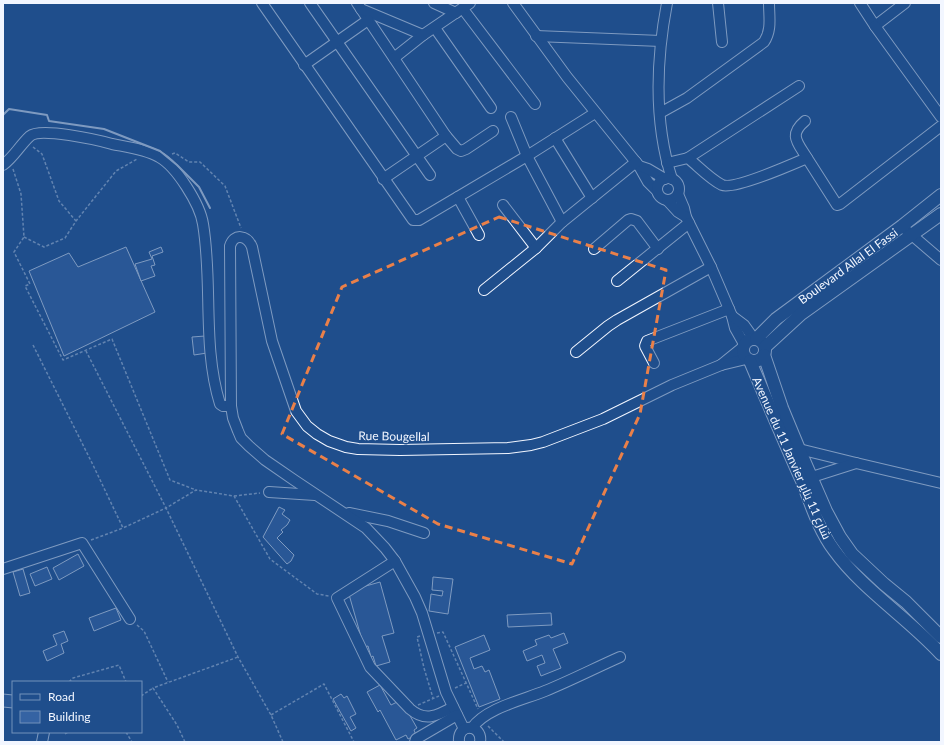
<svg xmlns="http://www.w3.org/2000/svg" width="944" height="745" font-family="Lato,Cairo,sans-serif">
<rect width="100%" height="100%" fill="#1f4e8c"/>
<g fill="#3563a3" stroke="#f2f6ff">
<path d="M126,247l29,65 -91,44 -35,-85 40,-18 9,14z"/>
<path d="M161,247l2,5 -11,4 3,9 -4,1 4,10 -14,5 -6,-17 17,-5 -3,-7z"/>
<path d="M205,336l2,17 -13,2 -2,-18z"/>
<path d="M279,507l6,3 -3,4 8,6 -3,5 -6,5 2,2 -6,6 17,17 -3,6 -4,3 -24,-27z"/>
<path d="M78,554l6,12 -25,14 -6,-12z"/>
<path d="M47,567l5,12 -17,7 -5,-12z"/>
<path d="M23,569l7,24 -10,3 -7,-24z"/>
<path d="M433,577l20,2 -5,35 -19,-3 2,-17 11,2 1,-5 -11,-1z"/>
<path d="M380,582l14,51 -12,3 8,26 -14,4 -3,-10 -2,1 -3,-11 -4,1 -16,-56z"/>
<path d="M116,608l5,12 -27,11 -5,-13z"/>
<path d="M551,613l1,12 -44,2 -1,-12z"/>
<path d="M64,631l4,10 -7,3 3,9 -17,8 -4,-10 14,-6 -4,-10z"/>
<path d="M564,633l4,10 -15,6 8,19 -20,8 -4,-10 8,-3 -3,-8 -15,6 -4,-10 14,-6 -2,-5 14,-5 2,3z"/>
<path d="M484,635l6,15 -20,8 4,11 8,-3 3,6 4,-2 11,29 -21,8 -24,-60z"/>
<path d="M380,685l11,20 10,-5 16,28 -3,2 2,5 -8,4 -2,-4 -10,5 -16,-30 -2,2 -11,-20z"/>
<path d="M3,694l10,1v13l-10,-1z"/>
<path d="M341,694l3,4 3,-2 9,18 -6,3 6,11 -5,3 -18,-32z"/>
</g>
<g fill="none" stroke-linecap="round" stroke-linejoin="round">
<defs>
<g id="minor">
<path d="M262,3l151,217h6l108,-64 68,-43"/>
<path d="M310,3l120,172"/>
<path d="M357,3l89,133 11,13 4,2 5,-2 27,-18"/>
<path d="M434,3l22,10"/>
<path d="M513,3l54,74 72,89 9,16 9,9"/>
<path d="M667,3c-11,58 -13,120 5,176"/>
<path d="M718,3l4,39"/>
<path d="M860,3l15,23 30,-23"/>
<path d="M361,9l62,26"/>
<path d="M463,9l72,95"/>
<path d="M875,26l66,91"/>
<path d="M435,28l56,80"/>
<path d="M536,36l125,5"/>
<path d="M394,58l29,-23 47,-32"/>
<path d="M304,65l64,-45"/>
<path d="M660,113l27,-15 77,-56c8,-12 5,-25 5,-39"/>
<path d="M511,117l16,39 35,66"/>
<path d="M805,121c-17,14 -7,22 2,37"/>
<path d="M555,138l37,60"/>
<path d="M688,158l111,-72"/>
<path d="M667,163l21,-5c11,9 22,21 34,27 12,5 71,-21 85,-27l30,47 3,-1 101,-78"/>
<path d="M3,165c11,-8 17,-20 27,-29 10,-9 68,4 82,8 15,3 33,5 47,13 17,9 41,47 44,67 10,59 -1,122 17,180l3,2h8"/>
<path d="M639,166l9,3 17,10"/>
<circle cx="668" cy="189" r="11"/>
<path d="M383,179l63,-43"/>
<path d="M678,194l6,14 2,9 25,50 21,49 3,12 9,16"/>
<path d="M458,197l21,38"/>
<path d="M667,200l11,12 8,5"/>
<path d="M503,205l33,43"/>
<path d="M906,230l35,30"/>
<path d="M594,249l34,-29 3,-1 6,2 21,28"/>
<path d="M617,281l72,-58"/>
<path d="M484,290l52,-42 26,-26 74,-60"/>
<path d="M732,316l12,9 10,14"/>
<path d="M576,352l32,-26 9,-6 94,-53"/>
<path d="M654,363l-9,-17 2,-5 82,-32"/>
<path d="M721,365l21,-17"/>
<path d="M799,449l57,14 85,20"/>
<path d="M804,478l8,-1 44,-14"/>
<path d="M269,492l46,3"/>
<path d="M349,513l39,8 36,12"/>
<path d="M395,561l-58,37 33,69 40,42c15,13 27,7 43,-2"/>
<path d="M3,569l79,-26 48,76"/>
<path d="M472,728c14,-20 51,-28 73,-37 25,-10 50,-23 75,-34"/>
<path d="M464,729l-18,-37 -24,-79 -7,-16 -20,-36 -10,-13 -19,-20 -72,-48 -29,-20 -16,-14 -8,-8 -3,-7 -5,-13 -2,-12 -1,-160c4,-13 17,-11 22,1l20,94 24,70 11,15 10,8 12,7 17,6 12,2 42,1 108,-2 23,-3 12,-3 60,-23 69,-34 49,-20 25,-6"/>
<path d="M42,742l2,-10"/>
<path d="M415,742l1,-3 41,-24"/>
<path d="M459,742c-2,-20 24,-18 21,0"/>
</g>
<g id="major">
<circle cx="754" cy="350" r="11"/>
<path d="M756,339l20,-20 126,-93 39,-31"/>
<path d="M765,347l36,-33 140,-100"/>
<path d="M764,355l18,53 17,41 27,62 14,26 12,17 32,30 22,18 35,35"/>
<path d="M750,361c17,40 34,80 52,120 9,23 17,49 32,69 28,39 74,68 107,104"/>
</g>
</defs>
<use href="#minor" stroke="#f2f6ff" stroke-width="12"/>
<use href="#major" stroke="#f2f6ff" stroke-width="14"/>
<g stroke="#b3c4dc" stroke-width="1.5" stroke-dasharray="3 2" stroke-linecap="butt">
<path d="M33,147l9,7 17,47 17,20"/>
<path d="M172,154l3,-1 14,9h11l25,24 16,42"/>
<path d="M13,169l8,25 3,43 -10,15 16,32 -5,2 38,74 49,-21 58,141 26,10"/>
<path d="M24,237l20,10 21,-9 11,-17 40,-50 21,-12"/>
<path d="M33,345l60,120 30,63 43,-20 -80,-157"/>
<path d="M234,496l26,-3"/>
<path d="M91,540l32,-12"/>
<path d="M137,625l7,6 24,51"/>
<path d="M437,633l6,-1 35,77"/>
<path d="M420,636l-3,1 7,31 9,30"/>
<path d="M69,682l4,-4 46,-13 7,17"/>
<path d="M455,688l11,-5"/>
<path d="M141,696l12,-8"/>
<path d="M418,705l21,-9"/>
<path d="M271,715l53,-31 30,58"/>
<path d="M488,726l16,16"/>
<path d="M126,732l6,10"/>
<path d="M65,734l3,-2"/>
<path d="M185,742l-8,-17 -24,-37 85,-31"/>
<path d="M283,742l-12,-27 -33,-58 -72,-149 30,-18 38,6 36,63 47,35 12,2"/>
</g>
<use href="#minor" stroke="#1f4e8c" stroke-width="10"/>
<use href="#major" stroke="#1f4e8c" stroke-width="12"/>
<path stroke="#f2f6ff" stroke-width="2" d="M3,115l6,-6 38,6 2,6 55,8 56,22 17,14 22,22 11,21"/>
</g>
<path d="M0 0H944V745H0ZM499,217l167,53 -26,144 -68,150 -134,-40 -156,-90 60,-147z" fill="#1f4e8c" fill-opacity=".55" fill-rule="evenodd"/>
<path fill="none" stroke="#ea8049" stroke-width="3" stroke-dasharray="8 5" stroke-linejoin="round" d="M499,217l167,53 -26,144 -68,150 -134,-40 -156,-90 60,-147z"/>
<g text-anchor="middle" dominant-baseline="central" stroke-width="3" stroke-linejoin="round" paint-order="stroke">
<g font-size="12" fill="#f2f6ff" stroke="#1f4e8c">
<text transform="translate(848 266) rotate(-36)">Boulevard Allal El Fassi</text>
<text transform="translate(394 436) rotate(1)">Rue Bougellal</text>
<text transform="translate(792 458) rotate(66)">Avenue du 11 Janvier شارع 11 يناير</text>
</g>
</g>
<rect width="944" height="745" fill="none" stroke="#f2f6ff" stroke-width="8"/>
<rect x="12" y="681" width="130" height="52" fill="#1f4e8c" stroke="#7391ba"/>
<rect x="20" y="694" width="20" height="6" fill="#1f4e8c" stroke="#7391ba"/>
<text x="48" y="701" font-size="12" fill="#f2f6ff">Road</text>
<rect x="20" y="711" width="20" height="12" fill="#3563a3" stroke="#7391ba"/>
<text x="48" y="721" font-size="12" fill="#f2f6ff">Building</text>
</svg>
